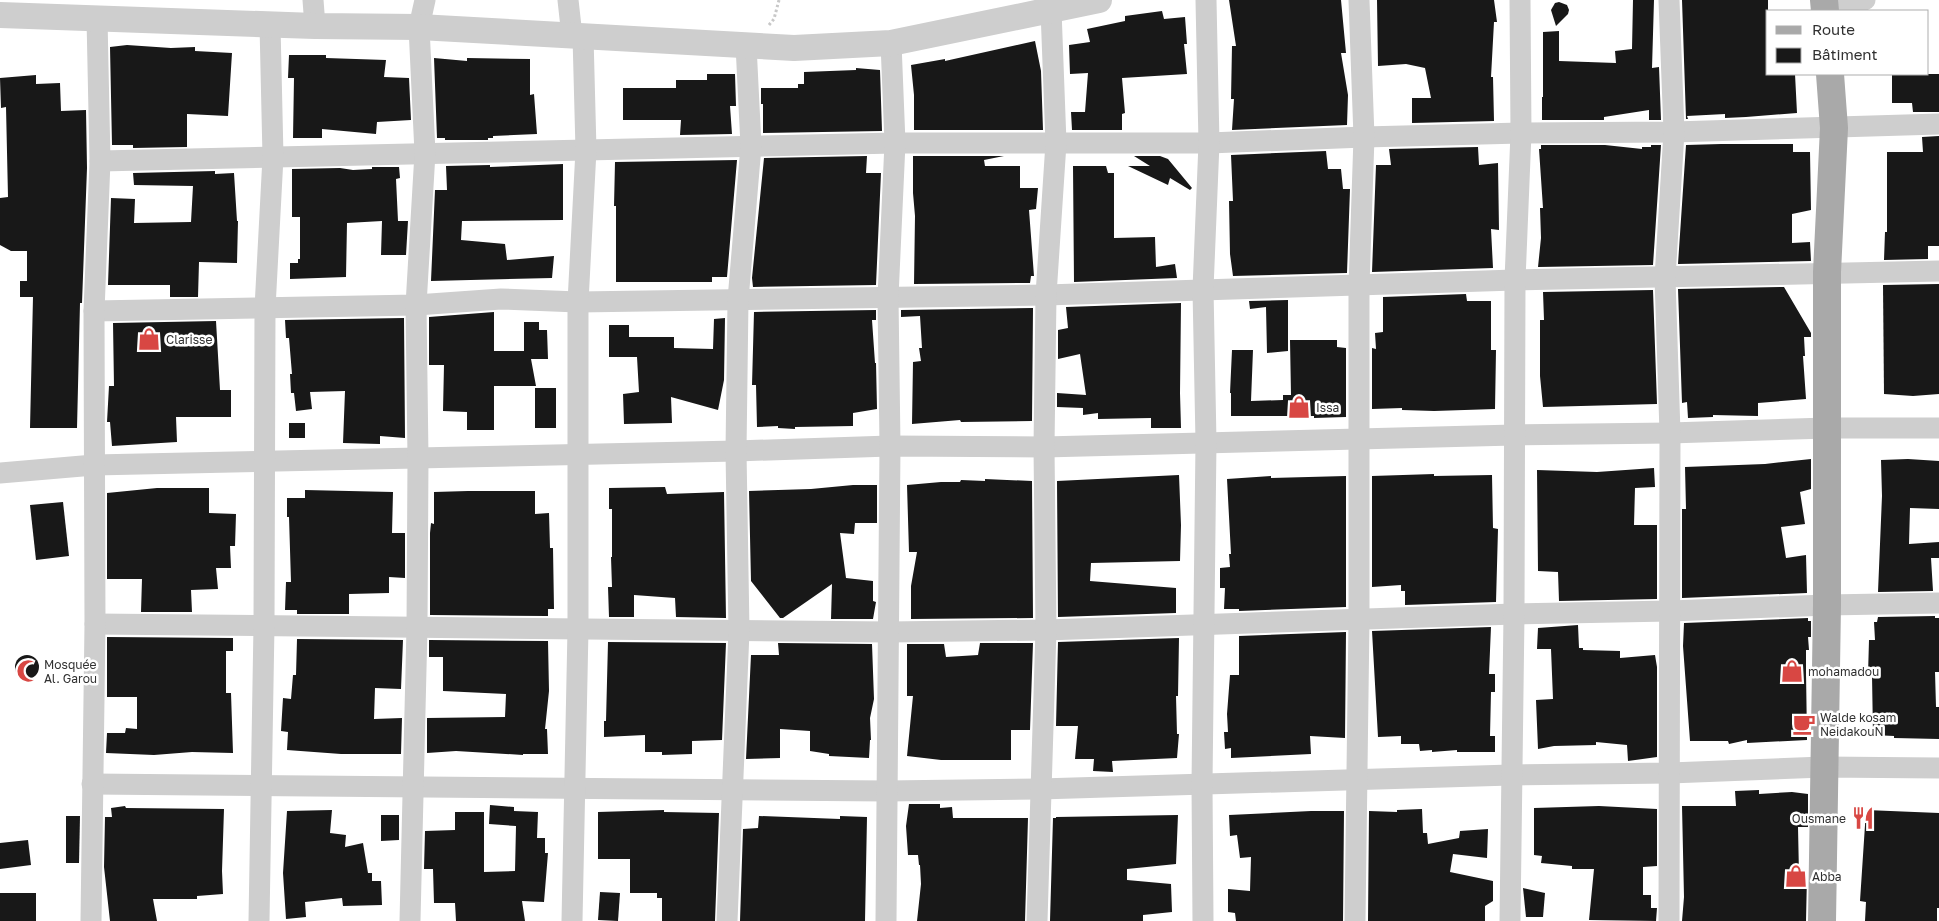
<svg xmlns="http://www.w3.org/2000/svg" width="1939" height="921" font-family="'Golos Text',sans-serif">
<rect width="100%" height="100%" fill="#fff"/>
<g fill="#181818">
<path d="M1229,0h112l5,53h-5l7,42 -1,30 -115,5 2,-31h-3l1,-53h4z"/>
<path d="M1377,0h117l3,22h-3l-3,55h2l1,44 -82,2v-25h19l-6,-30 -19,-4 -28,2z"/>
<path d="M1633,0h21l-2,68 7,-1 2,53h-12v-10l-45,7v3h-62v-23h1v-65l16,-1v30l57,2 -1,-12 17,-2z"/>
<path d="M1682,0h86v74h27l2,39 -51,4 -21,1v-4l-38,2 1,3h-2z"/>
<path d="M1559,2l8,3 2,5 -1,4 -12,12 -5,-16 4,-7z"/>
<path d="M1162,11l2,8 21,-2 2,27h-3l3,30 -65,4 3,35 -3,1v16h-50l-1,-18h14l3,-39 -18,1 -1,-29 21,-3 -3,-13 38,-8v-5z"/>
<path d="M1035,41l6,30 2,59h-129v-35l-3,-30 34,-6v2z"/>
<path d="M127,45l44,3 24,-1v4l37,2 -4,63 -41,-2v33l-54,1v-3h-21l-2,-98z"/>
<path d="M289,55h37v3l60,2 -2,17 25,1 2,42 -34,2 -1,12 -54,-5v9h-29l1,-60h-6z"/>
<path d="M434,58l33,3v-3l63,1v36l4,-1 3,40 -44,2v2h-5v2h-43v-2h-8z"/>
<path d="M856,68l24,2 2,61 -119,2v-29h-2v-16h37v-4h6v-12l52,-2z"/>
<path d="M707,74h28l1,32h-6l2,28 -52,1 1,-15h-58v-32h53v-8h31z"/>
<path d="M1892,74h47v38h-26l-1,-9h-20z"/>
<path d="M36,75v9l24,-1 1,28 25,-1 1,58 -5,135h-2l-3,125h-47l3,-131h-13v-16h7v-30h-16l-11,-6v-47l8,-1 -2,-90 -5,1 -1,-30z"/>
<path d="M1939,136v110h-11v13l-44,1 1,-28h2v-80h36l-1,-15z"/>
<path d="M1721,144h72v8h17l1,58 -19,4v29l18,-1 1,19 -133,3 8,-119z"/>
<path d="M1541,145h64l37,4v-2h9v-2h10l-8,120 -115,2 3,-29 -1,-30h3l-4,-59h2z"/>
<path d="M1478,147l1,18 19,-2 1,67 -8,-1 2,39 -121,4 4,-107h15l-2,-16z"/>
<path d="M1326,151l2,18h13l2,20h7l-3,84 -114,3 -3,-22 -1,-53h4l-2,-46z"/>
<path d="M867,156l-1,17h15l-5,112 -123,2 -1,-9 12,-120z"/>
<path d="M913,156h91l-20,4 1,6h35v22h18l-2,21 -7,1 5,66h-3l-1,7 -116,1 1,-68 -2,-23z"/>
<path d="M1134,156h26l8,3 24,29 -2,2 -20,-12 -2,7 -40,-19h22z"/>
<path d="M737,160l-10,117h-15v5h-96v-76h-2l1,-44z"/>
<path d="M563,164v56l-101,1 -1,19 44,4 2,16 47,-4 -2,22 -121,3 4,-91h12l-1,-24 44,-1v2z"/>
<path d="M1073,166h33l2,7h6v65l41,-1 1,30 19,-3 2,14 -103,4z"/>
<path d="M372,167h27l1,11 -4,1 2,42h10l-2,34h-25l1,-34 -35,2 -1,54 -56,2v-16h8v-4h2v-42h-8v-48l48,-1 13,2 19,-1z"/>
<path d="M215,171v3l19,-1 3,48h1l-1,42 -38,-1 -1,35h-28v-12h-62l3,-87 24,1 -1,24 57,-1 2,-36 -59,-1 -1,-12z"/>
<path d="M1939,284v110l-26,2 -29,-2 -1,-109z"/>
<path d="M1784,287l27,46v4h-7l1,19h-2l3,43 -48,4v13l-45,-1v2l-25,1 -1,-16 -5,1 -4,-114z"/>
<path d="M1653,290l4,114 -114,3 -3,-31v-56h4l-1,-28z"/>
<path d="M1466,294l1,7h24v49h5l-1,59 -61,2 -32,-1v-2l-30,1v-61l4,1 -1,-16 8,-1v-35z"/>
<path d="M1288,300v51l-21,2 -1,-46 -16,2 -1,-8z"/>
<path d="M1181,303l-1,90 1,35h-30v-10l-53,1v-6l-15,2v-7l-26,-1v-14l29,2 -6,-41 -22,5v-29l10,-2 -2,-21z"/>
<path d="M1033,308l-1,113 -71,1 -1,-2 -48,4 1,-62 8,-1 -2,-13h3l-2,-32 -19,1v-7z"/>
<path d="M876,310v10h-4l3,43h1l1,46 -24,4v13l-58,1v2l-17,-1v-2l-21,1 -1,-42h-4l2,-73z"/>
<path d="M494,312v39h30v-29h15v8h8l1,29h-17l5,27h-42v44h-27v-18l-24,-1 1,-46h-15v-48z"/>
<path d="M404,318l1,120 -25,-2v8l-37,-1 2,-52 -35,1 2,17 -16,2 -2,-18h-3l-1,-19h2l-3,-36h-3l-1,-18z"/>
<path d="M725,318l-1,62 -6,30 -47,-13 1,26 -48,1 -1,-30 16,-2 -2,-35h-28v-32h20v12h45v11l39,1 1,-30z"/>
<path d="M216,321l4,69h11v27h-55l1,25 -65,4 -2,-24h-3l2,-36h5l-1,-63z"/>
<path d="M1290,340h47v7l9,1v69l-32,1v-2h-83v-23h-1l2,-43h21l-2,51 32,-1v-5h8z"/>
<rect x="535" y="388" width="21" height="40"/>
<rect x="289" y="423" width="16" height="15"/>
<path d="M1811,459v30l-11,3 5,32 -24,3 5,31 20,-3 1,38 -125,5v-89h4l-1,-42 80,-3z"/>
<path d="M1908,459l31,2v48l-29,-1 -1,36 30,-2v16h-8l2,33 -55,1 4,-96 -1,-36z"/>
<path d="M1654,468l1,19 -20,1 -1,37h23v74l-98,2 -1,-29 -20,-1 -1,-101 60,2z"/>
<path d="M1434,474v2l58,-1 1,53 5,1 -2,73 -91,3v-14h-4v-6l-29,2v-111z"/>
<path d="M1179,475l2,50 -1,36 -89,2 -1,18 86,7v25l-118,4 -1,-136z"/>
<path d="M1271,476v2l75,-2v131l-107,4v-2h-15l1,-21h-5v-20l10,-1 -1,-13h2l-4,-75z"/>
<path d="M985,479l47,2 1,137 -122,1v-33l6,-34h-8l-2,-67 34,-3h19l1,-2 24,1z"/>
<path d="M853,485h24v38h-22l-1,11 -14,-1 6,45 27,3v20l3,1 -3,17h-42l1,-35 -49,34h-3l-29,-37 -2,-90 62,-2z"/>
<path d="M665,487l2,7 57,-2 2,126 -50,-1 -1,-19 -41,-3v22h-25l-1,-30h4l-1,-30h1v-48h-3v-21z"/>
<path d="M157,488h52v25l27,1 -1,32h-5l1,22h-15l2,21 -27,1 1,22h-51l1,-33h-35v-86z"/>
<path d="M305,490l88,2 -1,41h13v45l-16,-1v16l-40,1v20h-52v-4h-12l1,-28h5l-2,-65h-2v-19h18z"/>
<path d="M468,491h67v23l14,-1 1,35h3l1,61h-6v7l-118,-1v-82l1,-10 3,1v-32z"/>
<path d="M63,502l6,54 -33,4 -6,-55z"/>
<path d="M1935,616v2h4v54h-4l1,35h3v32l-45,-1v-2l-21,-1 -1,-60h-4l1,-35h6l-1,-18h3l1,-5z"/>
<path d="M1808,618v3h3v16h-3l1,13h-3v21l1,69 -60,3v-3l-18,4 -1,-3h-38l-7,-95 1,-23z"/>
<path d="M1578,625l1,23h4v2l37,1v7l35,-3 2,12v90l-29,4 -1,-16 -31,-3v3l-42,1 -16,3 -2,-49 17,-1 -2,-50h-14l1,-21z"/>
<path d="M1491,627l-2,47h6v18h-4l-1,44h5v16h-38v-2l-25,2v-2l-12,1 -1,-7h-18v-8l-23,1 -6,-106z"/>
<path d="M1346,632l-1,106 -35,-2 1,18 -80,4v-10l-6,1 -1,-17h4l-1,-18 3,-39h9v-39z"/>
<path d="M107,637l126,1v13h-7v42h5l2,60 -41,-1 -38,3 -48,-2 1,-20h18l1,-5 11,1v-32h-30z"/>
<path d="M1179,638l-1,58h-2l1,38h2l-2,24 -65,3 1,11 -20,-1 1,-12h-19l3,-33h-22l2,-84z"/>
<path d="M297,639l106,1 -2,49 -26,-1 -1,31 28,-1 -1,36h-60l-54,-4 1,-18 -7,-1 2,-33 8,1 2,-24h3z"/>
<path d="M429,640l119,1 1,50 -4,38h2l1,25h-25v1l-67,-4 -29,2v-35l78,-1 1,-23 -63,-3v-34h-14z"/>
<path d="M608,642l118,1 -4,97 -30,1v13l-30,1v-3h-17v-17l-41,2v-16h2z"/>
<path d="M778,643l94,1 2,55 -4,19 1,22h-1l-1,18 -40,-2v-2l-19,-3v-20l-30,-2v29l-34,1 5,-104h28z"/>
<path d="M980,643h53l-3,87h-19v30h-70l-34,-4 6,-60h-6v-52h37l2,13 32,-2z"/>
<circle cx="27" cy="667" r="12"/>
<path d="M1759,790v4l33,-2 16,2v33h-10l1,48h8l-1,46h-124l2,-24 -2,-91h54l-1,-15z"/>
<path d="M909,804h31v4l12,-1 1,11h75l-3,103h-108l4,-37 -1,-19h-1l-1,-10h-10l-2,-29z"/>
<path d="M490,805l24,2v4l24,1 -1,26h8v15h3l-4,49 -22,-1 3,20h-69l-1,-18h-21l-1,-34h-9l1,-38 30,-1v-18h29v60l31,-1 1,-45 -27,-2z"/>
<path d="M125,806l1,2 98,1 -2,62 1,23 -26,2v3h-44l4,22h-47l-6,-54 1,-50h7l-1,-9z"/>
<path d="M1599,806l58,3v57l-14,1v28h8v13h6l-1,13 -67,-1 5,-51h-22v-3l-31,-3 1,-7 -8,-1v-47z"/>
<path d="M1422,809l1,24h4l1,11 31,-6 1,-7 28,-2 -1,29 -34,-4 -3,18 43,9v20l-8,5v15h-117l1,-110 28,1v-2z"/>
<path d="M332,810l-2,23 16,2 -1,12 18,-4 5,30h4v8h9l1,24 -39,1 -1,-8 -37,4 1,15 -20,2 -3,-46 4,-62z"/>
<path d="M664,810v2l55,1 -4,108h-53v-23h-5v-5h-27v-34h-32v-47z"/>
<path d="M1866,810l73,3v95h-2v13h-72l1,-19 -6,-1z"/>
<path d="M1311,811h33l-1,110h-107l-1,-8 -7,-1v-23l22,2 1,-34 -11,1 -3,-23 -7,1 -1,-21z"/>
<path d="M381,815h18v25l-18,1z"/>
<path d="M1178,815l-2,49 -49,5v11l44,4 1,28 -29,3v6h-93l3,-103h3v-1z"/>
<path d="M66,816h14l-1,47h-13z"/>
<path d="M759,816l81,3v-3l27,1 -2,104h-125l3,-92 15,-1z"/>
<path d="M28,840l3,25 -31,4v-26z"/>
<path d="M1523,888l22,5 -2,24h-17z"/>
<path d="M600,892l20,1 -2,28 -20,-1z"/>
<rect x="0" y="893" width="36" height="28"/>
</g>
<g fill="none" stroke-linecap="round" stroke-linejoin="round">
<path stroke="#c8c8c8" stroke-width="3" stroke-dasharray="2.5 2.5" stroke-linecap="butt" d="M769,25l5,-6 5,-19"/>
<g stroke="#cecece" stroke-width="21">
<path d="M313,0l2,26"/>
<path d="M568,0l4,36"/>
<path d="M1825,9l40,-9"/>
<path d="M100,161l795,-18h314l155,-6 157,-4 153,-1 265,-8"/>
<path d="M94,311l322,-6 85,-6 77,3 468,-7 469,-15 424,-9"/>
<path d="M0,473l94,-8 642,-14 154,-5 154,1 470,-12 156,-2 157,-5h112"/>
<path d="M95,624l794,8 157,-2 468,-16 156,-3 157,-6 112,-2"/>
<path d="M92,784l795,7 153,-2 471,-14 159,-2 153,-6 116,1"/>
<path d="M91,921l4,-297 -1,-313 6,-150 -3,-143"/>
<path d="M259,921l5,-296 1,-317 8,-151 -3,-132"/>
<path d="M410,921l7,-294 1,-169 -2,-153 9,-152 -6,-126 6,-27"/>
<path d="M572,921l6,-292v-327l8,-152 -3,-114"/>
<path d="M727,921l12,-290 -3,-180 2,-151 13,-154 -5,-101"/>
<path d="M886,921l4,-475 -2,-149 7,-154 -4,-100"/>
<path d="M1037,921l9,-291 -2,-183 2,-152 10,-152 -5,-133 12,-10"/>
<path d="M1203,921l-1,-137 4,-342 -3,-153 6,-146 -3,-143"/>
<path d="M1355,921l4,-301v-334l5,-149 -5,-137"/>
<path d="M1510,921l4,-307 1,-334 6,-147 -1,-133"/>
<path d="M1669,921l1,-488 -5,-155 9,-146 -5,-132"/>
</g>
<path stroke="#cecece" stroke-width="26" d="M0,15l315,11 104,1 375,21 97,-5 208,-43"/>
<g stroke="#a9a9a9" stroke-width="28">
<path d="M1824,0l1,11"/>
<path d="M1822,921l5,-316v-333l7,-144 -4,-54"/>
</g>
</g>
<defs>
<symbol id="shop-bare" viewBox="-9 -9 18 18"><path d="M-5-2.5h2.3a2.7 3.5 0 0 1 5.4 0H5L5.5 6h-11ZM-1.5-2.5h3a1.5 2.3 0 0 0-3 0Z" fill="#d84743" stroke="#fff" stroke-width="2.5" paint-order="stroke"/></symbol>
<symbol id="mosque-bare" viewBox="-9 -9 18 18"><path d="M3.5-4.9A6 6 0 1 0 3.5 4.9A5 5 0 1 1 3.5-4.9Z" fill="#d84743" stroke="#fff" stroke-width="2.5" paint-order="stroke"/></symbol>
<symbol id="cafe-bare" viewBox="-9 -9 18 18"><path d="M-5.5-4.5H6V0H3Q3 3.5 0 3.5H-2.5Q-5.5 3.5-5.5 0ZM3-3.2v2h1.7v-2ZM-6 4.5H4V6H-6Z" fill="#d84743" stroke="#fff" stroke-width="2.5" paint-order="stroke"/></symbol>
<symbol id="restaurant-bare" viewBox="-9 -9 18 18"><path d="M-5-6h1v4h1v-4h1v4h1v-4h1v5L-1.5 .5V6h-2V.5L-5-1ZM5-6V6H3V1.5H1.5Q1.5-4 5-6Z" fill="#d84743" stroke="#fff" stroke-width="2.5" paint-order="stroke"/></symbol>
</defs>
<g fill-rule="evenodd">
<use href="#shop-bare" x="133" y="323" width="32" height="32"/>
<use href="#shop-bare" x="1283" y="391" width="32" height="32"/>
<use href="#mosque-bare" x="12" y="655" width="32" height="32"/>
<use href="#shop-bare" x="1776" y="655" width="32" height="32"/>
<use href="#cafe-bare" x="1788" y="708" width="32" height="32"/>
<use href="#restaurant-bare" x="1847" y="802" width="32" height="32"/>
<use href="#shop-bare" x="1780" y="860" width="32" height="32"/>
</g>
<g text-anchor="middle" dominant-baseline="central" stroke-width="5" stroke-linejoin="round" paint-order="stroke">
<g font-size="12" fill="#313131" stroke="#fff" text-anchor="start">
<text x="166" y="339">Clarisse</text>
<text x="1316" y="407">Issa</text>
<text x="44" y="664">Mosquée<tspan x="44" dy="14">Al. Garou</tspan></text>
<text x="1808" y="671">mohamadou</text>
<text x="1820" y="717">Walde kosam<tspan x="1820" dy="14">NeidakouN</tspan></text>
<text x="1846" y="818" text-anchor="end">Ousmane</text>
<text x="1812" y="876">Abba</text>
</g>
</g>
<rect x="1766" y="10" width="162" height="65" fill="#ffffff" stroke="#adadad"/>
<rect x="1776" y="26" width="25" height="8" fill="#a9a9a9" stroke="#adadad"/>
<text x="1812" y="35" font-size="15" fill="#313131">Route</text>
<rect x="1776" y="48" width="25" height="15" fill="#181818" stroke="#adadad"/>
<text x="1812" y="60" font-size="15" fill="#313131">Bâtiment</text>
</svg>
